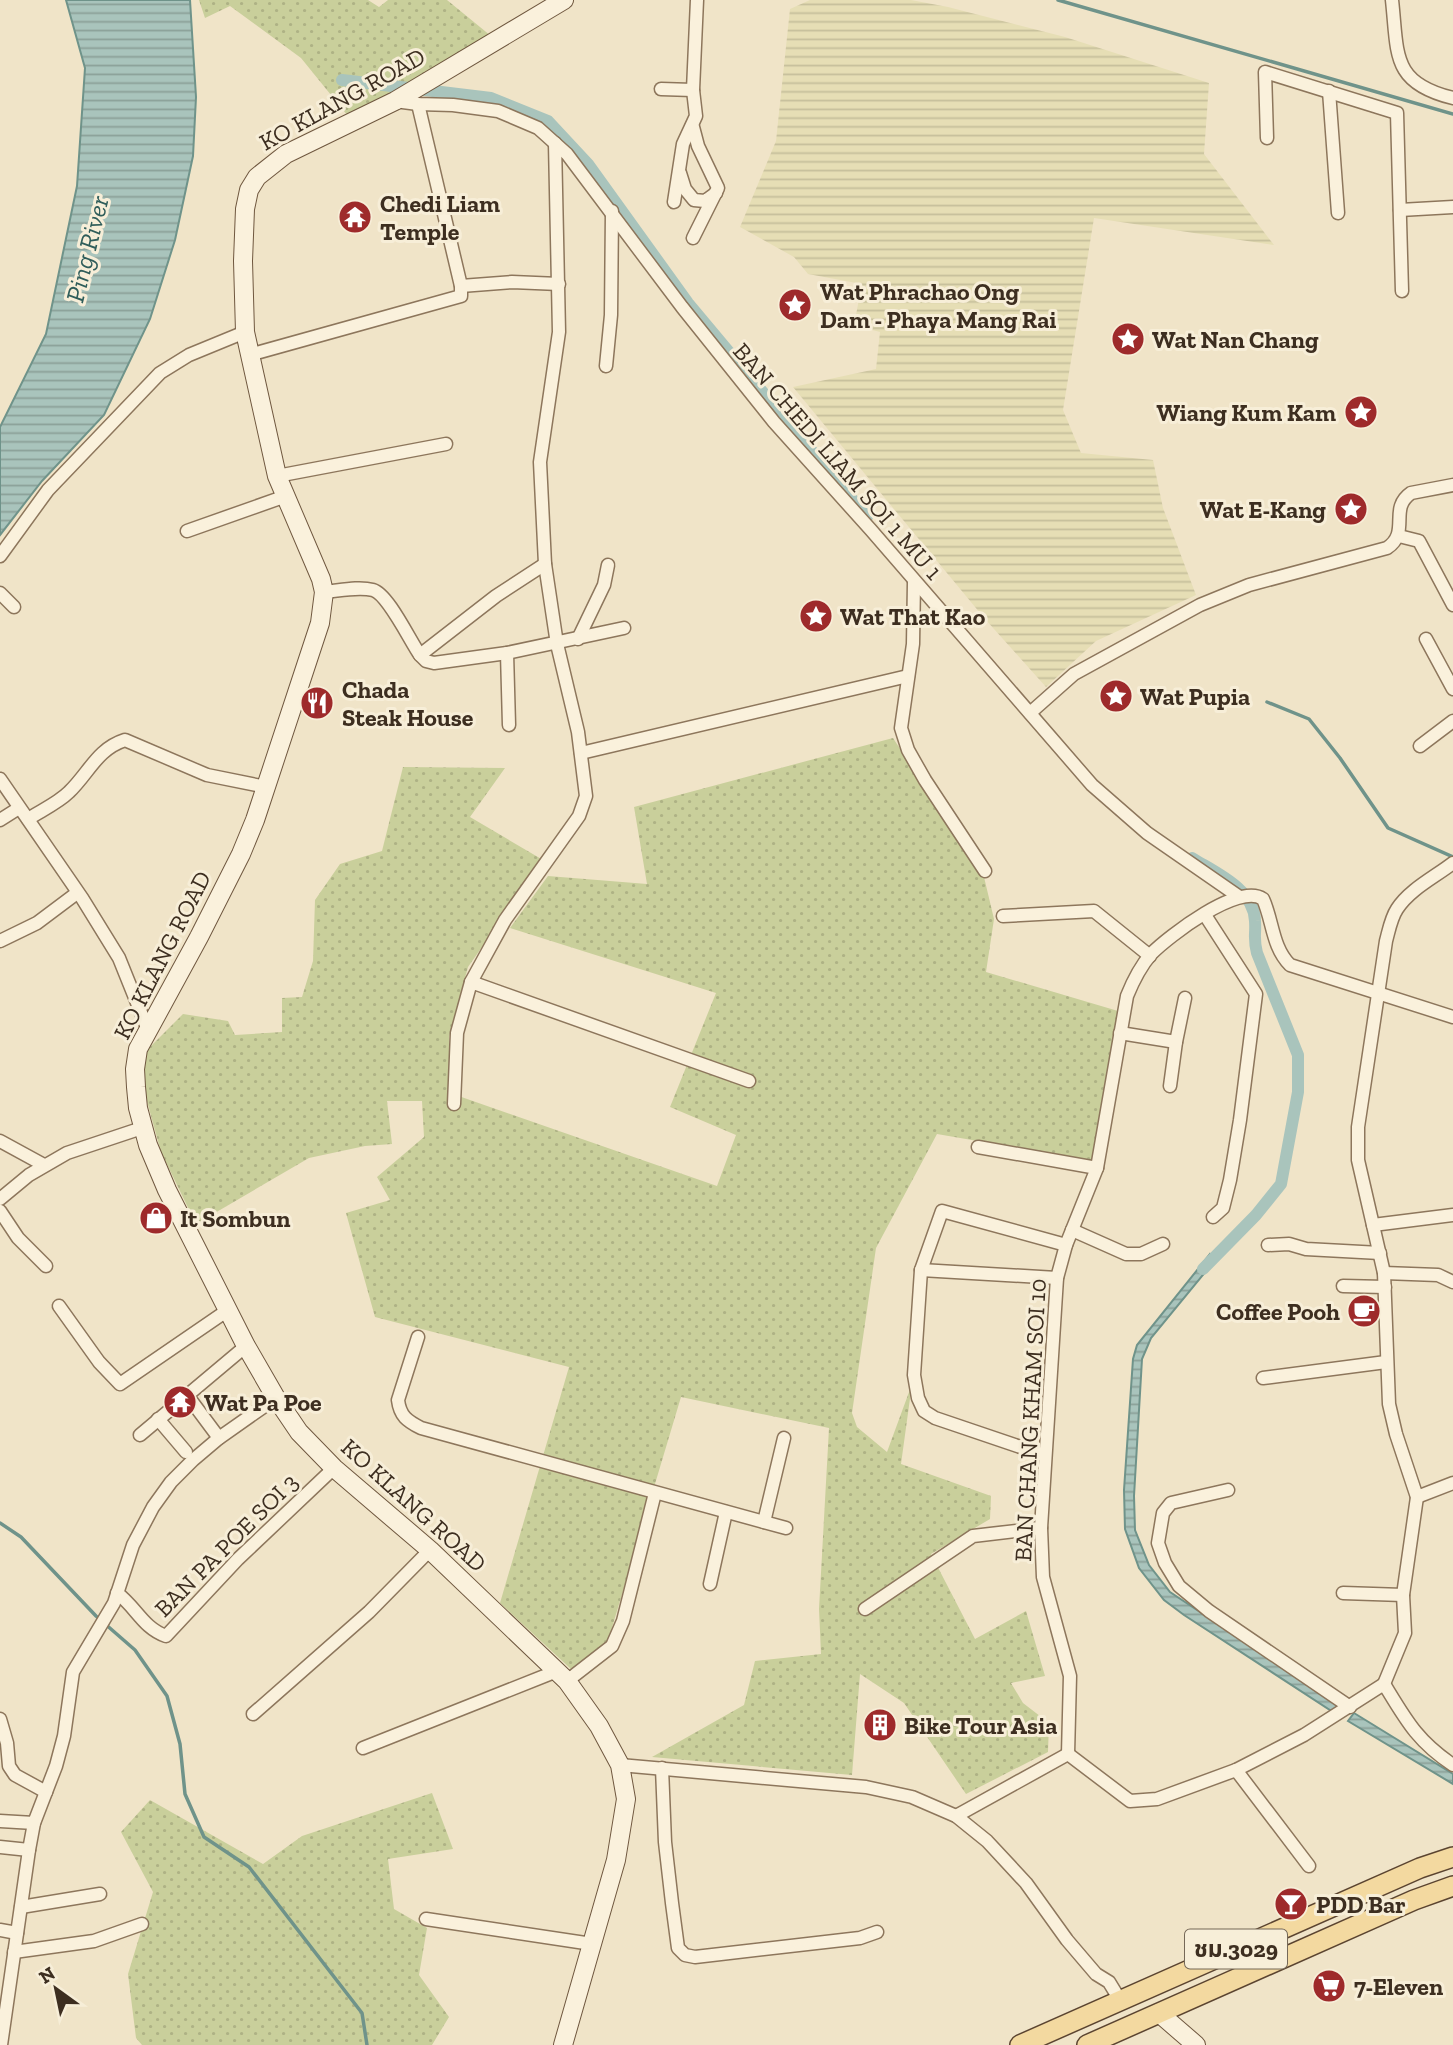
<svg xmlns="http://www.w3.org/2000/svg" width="1453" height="2045" font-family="'Zilla Slab','Noto Sans Thai',serif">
<defs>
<pattern id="farmland-rules" width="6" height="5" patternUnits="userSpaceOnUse" patternTransform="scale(1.75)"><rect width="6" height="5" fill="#e6deb5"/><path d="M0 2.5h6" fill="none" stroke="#c6bf9b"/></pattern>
<pattern id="grass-dots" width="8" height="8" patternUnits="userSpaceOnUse" patternTransform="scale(1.75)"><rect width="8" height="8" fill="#c9cf9b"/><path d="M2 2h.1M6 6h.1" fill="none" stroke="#aeb285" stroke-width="1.8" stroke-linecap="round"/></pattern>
<pattern id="water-rules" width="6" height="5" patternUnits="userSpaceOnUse" patternTransform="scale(1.75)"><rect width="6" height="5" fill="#a9c4bc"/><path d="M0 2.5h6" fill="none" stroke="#8ba098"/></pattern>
</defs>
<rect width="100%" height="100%" fill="#f0e4c8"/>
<path fill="url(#farmland-rules)" d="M810,0h101l37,7 117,30 144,46 -5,71 70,91 -180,-27 -31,192 18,43 72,7 10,48 33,87 -100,46 -50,46 -61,-68 -192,-232 83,-18 4,-37 -26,-7 8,-41 -54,-10 -14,-17 -54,-30 36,-86 14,-132z"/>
<g fill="url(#grass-dots)">
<path d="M199,0h169l11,7 9,-7h59l44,36 -143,80 -47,-58 -71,-52 -25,12z"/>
<path d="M893,738l91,139 10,42 -8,53 132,39 -25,150 -156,-27 -61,114 -24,165 5,14 30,25 25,-68 -11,80 90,32 -1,23 -59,35 44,85 51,-28 19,65 -34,7 12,20 26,20 -1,29 -82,42 -62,-91 -44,-29 -8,101 -200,-18 92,-52 11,-44 66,-7 -2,-45 10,-181 -148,-31 -73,244 -36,29 -72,-67 69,-236 -194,-50 -29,-104 44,-13 -13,-23 47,-40 -2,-36h-35l5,43 -27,2 -56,12 -113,66 -35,-72 -16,-58v-42l38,-38 45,7 7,14 47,-3v-34l20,-1 11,-36 2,-61 25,-36 42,-13 21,-84 102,1 -35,49 73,43 -75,107 -19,70 1,56 267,93 19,-51 -66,-28 46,-114 -206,-65 38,-52 99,8 -13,-77z"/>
<path d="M432,1793l21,56 -65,10 6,50 33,19 -8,47 30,42 -17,28h-290l-6,-7 -8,-64 25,-82 -32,-60 29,-32 113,64 39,-28z"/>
</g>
<g fill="url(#water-rules)" stroke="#6f938a" stroke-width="2">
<path d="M66,0h124l6,97 -3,59 -18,84 -25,79 -46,96 -62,66 -42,54v-108l46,-93 31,-148 8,-118z"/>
<path d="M1210,1254l6,5 -65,79 -9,21 -8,137 1,34 14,35 21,27 172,114 -9,6 -149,-97 -20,-15 -25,-32 -14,-39 -1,-39 9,-131 4,-14z"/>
<path d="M1354,1713l99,61v10l-105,-63z"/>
</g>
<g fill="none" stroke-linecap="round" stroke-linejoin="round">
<g stroke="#6f938a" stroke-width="3.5">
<path d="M1058,0l395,114"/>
<path d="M1267,702l42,17 31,39 48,70 65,29"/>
<path d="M0,1523l21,14 75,79 39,34 32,46 13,48 5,50 19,43 45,30 113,146 5,32"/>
</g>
<g stroke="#a9c4bc" stroke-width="12">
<path d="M342,80l149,18 57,23 40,43 100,139 179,214"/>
<path d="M1192,858c24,15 62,31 63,63 1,14 -2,17 2,32l41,102v37l-17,92 -25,31 -53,54"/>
</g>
<defs>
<g id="street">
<path d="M1392,0c6,54 -1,83 61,98"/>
<path d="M661,89l32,1"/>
<path d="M1329,91l9,122"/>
<path d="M395,101l23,3 35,1 45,6 40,17 29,26 115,153 92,115 97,108 221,255 55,48 91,63"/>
<path d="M693,127l5,19 20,42 -25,50"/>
<path d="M1267,138l-2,-66 132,41 5,178"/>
<path d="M680,173l5,16 9,11 11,1 11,-8"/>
<path d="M674,202l9,-58 13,-28 -3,-26 4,-90"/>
<path d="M1400,210l53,-3"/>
<path d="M461,286l51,-4 47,2"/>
<path d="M249,355l212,-59v-10l-43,-182"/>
<path d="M606,366l5,-51 1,-104"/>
<path d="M277,476l169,-32"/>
<path d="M187,531l99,-35"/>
<path d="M1399,536l20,5 34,64"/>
<path d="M0,556l48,-66 112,-117 29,-18 56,-23"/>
<path d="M914,582l-1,62 -12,84 7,22 17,30 60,91"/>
<path d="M324,592c14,-1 34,-6 49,-2 15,4 37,51 47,65l6,6 8,2 73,-10 117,-25"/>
<path d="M0,593l14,14"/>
<path d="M578,639l26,-54 4,-20"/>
<path d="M1426,639l27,50"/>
<path d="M507,653l2,72"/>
<path d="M420,655l76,-59 49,-32"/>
<path d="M1030,713l44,-39 126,-69 49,-20 138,-37c24,-16 1,-39 24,-55l42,-8"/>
<path d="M1420,746l33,-25"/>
<path d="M581,753l327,-77"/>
<path d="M0,779l82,119 37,60 29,72"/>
<path d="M28,819c14,-9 30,-16 41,-27 20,-19 28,-43 56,-52l82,35 59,12"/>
<path d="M0,820l19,-12"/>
<path d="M1205,915l51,79 -16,126 -10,60 -7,28 -10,9"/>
<path d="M1003,916l91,-5 56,45"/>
<path d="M0,941l37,-18 40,-30"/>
<path d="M471,982l278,99"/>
<path d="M1120,1033l56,9"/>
<path d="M1170,1086l6,-44 9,-44"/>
<path d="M454,1104l3,-71 14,-51 34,-62 74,-104 7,-20 -8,-64 -21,-88 -12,-80 -5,-102 19,-130 -4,-189"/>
<path d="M0,1141l44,24"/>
<path d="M978,1147l119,21"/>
<path d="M0,1199l29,-24 38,-22 75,-25"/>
<path d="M0,1211l18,27 28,28"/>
<path d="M1373,1225l80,-10"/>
<path d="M1072,1230l54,24h15l22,-10"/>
<path d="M1268,1245l21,-1 17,5 74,4"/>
<path d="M921,1270l136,8"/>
<path d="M1384,1273l54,2 15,7"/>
<path d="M1343,1286l42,1"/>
<path d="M59,1306l40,56 21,22 108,-74"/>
<path d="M418,1337l-20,63c2,16 9,21 23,28l365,100"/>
<path d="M1263,1378l123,-16"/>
<path d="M187,1395l32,43"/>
<path d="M158,1419l28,33"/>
<path d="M140,1435l106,-89"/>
<path d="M1044,1455l-109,-37 -11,-7 -6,-13 -4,-23 7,-105 21,-59 124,34"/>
<path d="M1228,1490l-57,13 -8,10 -5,30 7,20 14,23 30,25 141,96"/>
<path d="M1417,1497l36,-14"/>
<path d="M764,1522l20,-84"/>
<path d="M710,1584l16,-72"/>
<path d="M117,1593c19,14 26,35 49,43l72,-77 96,-91"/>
<path d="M1343,1593l60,2"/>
<path d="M865,1609l108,-73 68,-8"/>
<path d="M567,1681l45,-35 11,-25 32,-128"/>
<path d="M1384,1684l21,-51 -2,-38 14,-98 -21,-63 -7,-30 -5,-131 -26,-113v-33l28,-186c3,-11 5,-23 11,-32 13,-20 38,-32 56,-46"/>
<path d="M1384,1684c22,36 33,57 69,81"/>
<path d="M253,1714l116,-102 61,-62"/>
<path d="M0,1719l7,24 2,23 6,9 31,17"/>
<path d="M363,1748l194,-77"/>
<path d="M1068,1754l2,-78 -27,-99 -2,-49 16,-250 9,-33 31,-77 30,-172c6,-15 13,-29 24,-42 18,-18 88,-72 112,-55 10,22 9,48 27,66l163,52"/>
<path d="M1068,1754l62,47 27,-2 79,-29 68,-35 80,-51"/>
<path d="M620,1765l246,22 46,10 44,19 31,25 39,42 41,57 29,34 13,8 11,18"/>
<path d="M662,1768l3,74 7,61 6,45 7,7 10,2 165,-19 17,-6"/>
<path d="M1236,1770l73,96"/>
<path d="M956,1816l112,-62"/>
<path d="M0,1821l34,2"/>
<path d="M0,1847l29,3"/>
<path d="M21,1907l79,-13"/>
<path d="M426,1919l166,25"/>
<path d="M0,1930l17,3"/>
<path d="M14,1952l80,-11 48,-17"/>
<path d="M1,2045l28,-195 5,-27 22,-57 8,-30 9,-64 41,-69 19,-58 20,-38 18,-25 22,-22 26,-22 57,-40"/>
</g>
<g id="secondary">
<path d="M1159,2013l37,32"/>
<path d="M563,2045l53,-185 10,-61 -6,-34 -21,-39 -32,-45 -137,-131 -96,-82 -35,-36 -23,-34 -30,-52 -79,-156 -19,-45 -10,-37 -2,-21 -1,-18 3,-20 61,-112 42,-83 14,-34 65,-197 4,-31 -3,-13 -44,-103 -32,-144 -2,-71 2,-52 4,-19 8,-13 29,-23 109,-53 169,-101"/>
</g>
<g id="primary">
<path d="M1020,2045l400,-177 33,-11"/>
<path d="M1087,2045l327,-145 39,-14"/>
</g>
</defs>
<use href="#street" stroke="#8d765c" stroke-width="15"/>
<use href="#secondary" stroke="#6f573f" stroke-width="20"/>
<use href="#primary" stroke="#5b4430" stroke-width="22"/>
<use href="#street" stroke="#faf1dc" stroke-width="12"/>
<use href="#secondary" stroke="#faf1dc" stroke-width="18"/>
<use href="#primary" stroke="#f3d9a0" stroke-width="19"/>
</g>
<defs>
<symbol id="temple-disc" viewBox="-11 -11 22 22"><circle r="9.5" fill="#9e2a2b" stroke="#f7eed8"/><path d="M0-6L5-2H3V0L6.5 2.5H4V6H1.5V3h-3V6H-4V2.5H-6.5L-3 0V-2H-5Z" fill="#fff"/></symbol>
<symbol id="sight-disc" viewBox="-11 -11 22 22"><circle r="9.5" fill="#9e2a2b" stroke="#f7eed8"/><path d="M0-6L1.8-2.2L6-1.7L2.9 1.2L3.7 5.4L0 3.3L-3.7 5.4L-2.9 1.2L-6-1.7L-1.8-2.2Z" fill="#fff"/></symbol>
<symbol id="restaurant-disc" viewBox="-11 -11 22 22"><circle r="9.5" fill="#9e2a2b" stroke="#f7eed8"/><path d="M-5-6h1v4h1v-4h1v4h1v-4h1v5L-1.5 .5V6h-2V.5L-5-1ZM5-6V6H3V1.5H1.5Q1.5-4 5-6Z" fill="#fff"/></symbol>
<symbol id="shop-disc" viewBox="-11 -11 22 22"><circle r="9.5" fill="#9e2a2b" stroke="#f7eed8"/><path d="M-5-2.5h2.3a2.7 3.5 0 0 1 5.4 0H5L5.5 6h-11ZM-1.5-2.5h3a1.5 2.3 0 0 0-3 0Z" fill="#fff"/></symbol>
<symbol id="cafe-disc" viewBox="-11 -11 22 22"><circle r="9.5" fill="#9e2a2b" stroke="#f7eed8"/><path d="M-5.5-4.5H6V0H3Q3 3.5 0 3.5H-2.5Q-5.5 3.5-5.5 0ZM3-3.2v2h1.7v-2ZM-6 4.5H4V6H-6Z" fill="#fff"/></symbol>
<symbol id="building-disc" viewBox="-11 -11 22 22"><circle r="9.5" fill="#9e2a2b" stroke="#f7eed8"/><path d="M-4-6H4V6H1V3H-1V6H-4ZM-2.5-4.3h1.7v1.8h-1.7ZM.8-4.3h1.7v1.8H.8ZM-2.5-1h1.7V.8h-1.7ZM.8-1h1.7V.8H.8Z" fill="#fff"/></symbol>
<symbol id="bar-disc" viewBox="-11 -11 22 22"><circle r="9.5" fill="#9e2a2b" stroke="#f7eed8"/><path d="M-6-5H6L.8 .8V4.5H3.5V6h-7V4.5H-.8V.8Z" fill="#fff"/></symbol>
<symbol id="supermarket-disc" viewBox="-11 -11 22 22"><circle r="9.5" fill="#9e2a2b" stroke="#f7eed8"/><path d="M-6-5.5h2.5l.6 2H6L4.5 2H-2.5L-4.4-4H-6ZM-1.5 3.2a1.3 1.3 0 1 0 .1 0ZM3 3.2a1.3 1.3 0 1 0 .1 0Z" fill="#fff"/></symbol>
</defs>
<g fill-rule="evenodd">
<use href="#temple-disc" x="336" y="198" width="38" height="38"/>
<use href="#sight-disc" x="776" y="286" width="38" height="38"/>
<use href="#sight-disc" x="1109" y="320" width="38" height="38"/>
<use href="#sight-disc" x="1342" y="393" width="38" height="38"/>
<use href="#sight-disc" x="1332" y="490" width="38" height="38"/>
<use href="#sight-disc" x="797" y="597" width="38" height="38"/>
<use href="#sight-disc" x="1097" y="677" width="38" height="38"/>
<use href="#restaurant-disc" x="298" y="684" width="38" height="38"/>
<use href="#shop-disc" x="137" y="1199" width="38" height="38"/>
<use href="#cafe-disc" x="1345" y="1292" width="38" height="38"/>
<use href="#temple-disc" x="161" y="1383" width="38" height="38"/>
<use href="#building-disc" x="861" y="1706" width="38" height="38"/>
<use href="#bar-disc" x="1272" y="1885" width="38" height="38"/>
<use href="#supermarket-disc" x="1310" y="1967" width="38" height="38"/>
</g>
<g text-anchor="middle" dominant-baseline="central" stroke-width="6" stroke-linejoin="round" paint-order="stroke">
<rect fill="#f7eed8" stroke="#756857" stroke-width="2" x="1185" y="1929.5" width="102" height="39" rx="5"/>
<g font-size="23" font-weight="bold" fill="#3d2e20">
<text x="1236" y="1949">ชม.3029</text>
</g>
<g font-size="24" fill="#3d2e20" stroke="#f7eed8">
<text transform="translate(342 99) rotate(-29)">KO KLANG ROAD</text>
<text transform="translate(838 461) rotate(49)">BAN CHEDI LIAM SOI 1 MU 1</text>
<text transform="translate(162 955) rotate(-63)">KO KLANG ROAD</text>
<text transform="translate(1030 1420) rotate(-87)">BAN CHANG KHAM SOI 10</text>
<text transform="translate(414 1505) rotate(42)">KO KLANG ROAD</text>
<text transform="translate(226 1545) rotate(-45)">BAN PA POE SOI 3</text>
</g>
<g font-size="24" font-weight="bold" fill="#3d2e20" stroke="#f7eed8" text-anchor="start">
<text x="380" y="203">Chedi Liam<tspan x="380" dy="28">Temple</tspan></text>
<text x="820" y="291">Wat Phrachao Ong<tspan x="820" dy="28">Dam - Phaya Mang Rai</tspan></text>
<text x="1152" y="339">Wat Nan Chang</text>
<text x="1336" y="412" text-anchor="end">Wiang Kum Kam</text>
<text x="1326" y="509" text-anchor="end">Wat E-Kang</text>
<text x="840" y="616">Wat That Kao</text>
<text x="342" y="689">Chada<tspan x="342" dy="28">Steak House</tspan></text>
<text x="1140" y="696">Wat Pupia</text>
<text x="180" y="1218">It Sombun</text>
<text x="1340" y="1311" text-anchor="end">Coffee Pooh</text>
<text x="204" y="1402">Wat Pa Poe</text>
<text x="904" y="1725">Bike Tour Asia</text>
<text x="1316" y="1904">PDD Bar</text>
<text x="1354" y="1986">7-Eleven</text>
</g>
<g font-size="26" font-style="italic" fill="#2f5d5a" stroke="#f7eed8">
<text transform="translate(87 249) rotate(-76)">Ping River</text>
</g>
</g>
<g transform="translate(56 1989) rotate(327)" stroke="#f7eed8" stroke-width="5" paint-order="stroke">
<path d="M0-5L12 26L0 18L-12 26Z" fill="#3d2e20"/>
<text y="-10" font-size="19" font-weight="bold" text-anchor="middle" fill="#3d2e20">N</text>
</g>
</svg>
